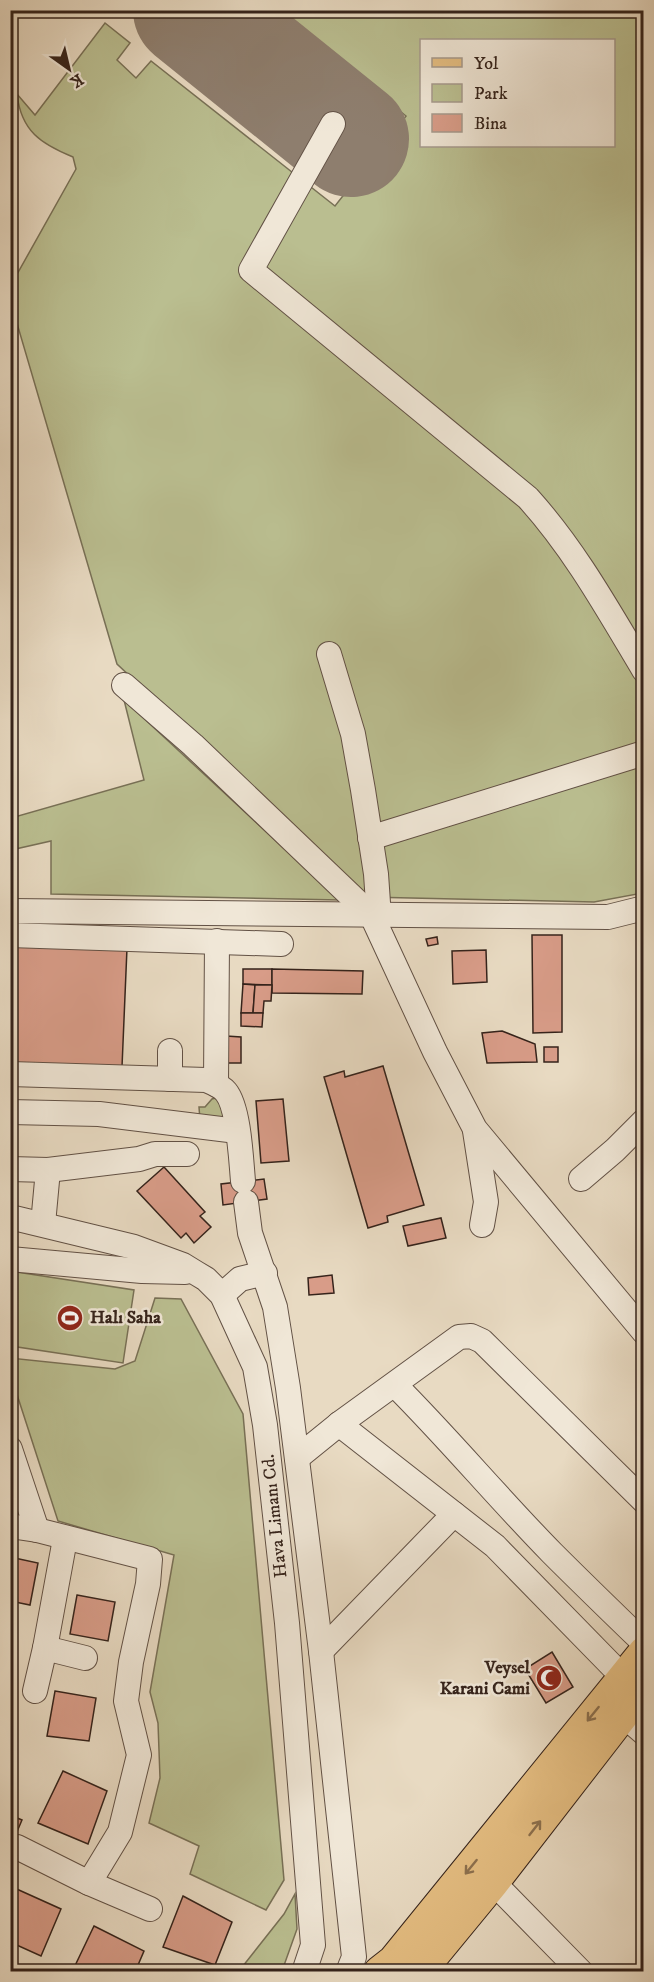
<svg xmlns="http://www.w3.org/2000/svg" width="654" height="1982" font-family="'IM FELL DW Pica',serif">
<rect width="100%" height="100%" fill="#e8dac2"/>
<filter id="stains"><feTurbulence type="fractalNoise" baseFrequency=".00333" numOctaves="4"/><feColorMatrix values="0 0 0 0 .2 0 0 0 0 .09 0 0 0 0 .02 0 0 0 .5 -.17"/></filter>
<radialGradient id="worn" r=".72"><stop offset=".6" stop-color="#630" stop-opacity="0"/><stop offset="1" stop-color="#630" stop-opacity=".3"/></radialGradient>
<g fill="#babe90" stroke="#787056" stroke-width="1.5" fill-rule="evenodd">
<path d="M279,11h364v882l-49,9 -227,-5 -250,-233 -106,-361v-18l65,-116 -3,-12c-32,-13 -52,-26 -56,-63l18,21 70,-92 25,20 -13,17 19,18 15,-17 184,145 71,-90zM422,40h192v106h-192z"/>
<path d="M124,700l216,200 -289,-6v-53l-40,9v-32l133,-38z"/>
<path d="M219,1097l10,25 -29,-2 -1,-13h6l7,-8z"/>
<path d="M10,1271l124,19 -11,73 -112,-17z"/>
<path d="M155,1298l26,1 62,115 41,466 -18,30 -76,-36 9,-28 -50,-23 11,-45 -2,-55 -8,-31 24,-137 -116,-34 -47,-145 -1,-18 105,11 20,-8z"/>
<path d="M295,1894l2,35 -15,42h-43l45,-57z"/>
</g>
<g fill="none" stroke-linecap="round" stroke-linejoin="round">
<path stroke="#8e7e6e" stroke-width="116" d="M191,10l160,129"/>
</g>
<g fill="#d89c88" stroke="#35231b" stroke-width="1.5">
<path d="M532,935h30v97l-29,1z"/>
<path d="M437,937l1,7 -10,2 -2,-7z"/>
<path d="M10,944l117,4 -5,119 -112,-4z"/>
<path d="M486,950l1,32 -34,2 -1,-33z"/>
<path d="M243,969h29v16l-29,-1z"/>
<path d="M272,969l91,2 -1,23 -90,-1z"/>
<path d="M243,984l12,1 -2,28h-12z"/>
<path d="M255,985h17l-1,16h-7l-1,12h-10z"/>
<path d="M241,1013h22l-1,14 -21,-1z"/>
<path d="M502,1031l33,13 2,18 -50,1 -5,-30z"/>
<path d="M226,1036l15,1v26h-15z"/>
<rect x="544" y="1047" width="14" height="15"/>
<path d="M383,1066l41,139 -37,11 1,6 -20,6 -44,-151 20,-6 1,6z"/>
<path d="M283,1099l6,62 -28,2 -5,-62z"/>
<path d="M164,1167l41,45 -5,4 11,11 -17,16 -8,-10 -5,5 -44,-47z"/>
<path d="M264,1179l3,20 -44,6 -2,-21z"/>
<path d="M441,1218l5,20 -38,8 -5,-20z"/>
<path d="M332,1275l2,18 -25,2 -1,-17z"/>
<path d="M10,1557l28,6 -8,42 -20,-4z"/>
<path d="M77,1595l38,7 -7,39 -38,-7z"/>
<path d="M10,1638l7,1 -5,43h-2z"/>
<path d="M552,1652l21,35 -27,16 -21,-34z"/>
<path d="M55,1691l41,7 -7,43 -42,-5z"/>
<path d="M63,1771l44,20 -19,53 -50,-21z"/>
<path d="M10,1815l12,5 -12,28z"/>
<path d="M10,1886l51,23 -20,47 -31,-14z"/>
<path d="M183,1896l49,26 -17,43 -52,-18z"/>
<path d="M94,1926l50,25 -9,21h-63z"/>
</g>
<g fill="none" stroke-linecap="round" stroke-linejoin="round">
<defs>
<g id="minor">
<path d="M333,124l-82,146 277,228c47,52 80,112 116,172"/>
<path d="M329,654l24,80 10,56 13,84 2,29 -6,13"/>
<path d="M124,685l69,60 179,171 63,136 40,77 169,203"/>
<path d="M370,838l274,-85"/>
<path d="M10,911l598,6 36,-9"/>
<path d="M10,935l271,9"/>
<path d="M10,1074l196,6c7,3 15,6 20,12 13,16 15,67 17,89"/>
<path d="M170,1079v-28"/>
<path d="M216,1084l1,-143"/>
<path d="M10,1112l89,2 138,17"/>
<path d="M475,1131l11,71 -4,23"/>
<path d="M10,1169l38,1 91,-11 16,-5h32"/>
<path d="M581,1179l34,-29 29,-29"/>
<path d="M246,1202l4,31 25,74 13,81 33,263 33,306 -6,15"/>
<path d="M10,1217l124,30 49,18 13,8 10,6 16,16 33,72 10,58 22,198 26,322 -9,27"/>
<path d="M43,1224l5,-54"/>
<path d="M10,1259l132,12 43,1"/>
<path d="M222,1295l18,-16 25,-6"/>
<path d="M395,1385c54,54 103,113 157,168 30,30 61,60 92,90"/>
<path d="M339,1424l156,122 128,131"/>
<path d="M10,1449l27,81"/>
<path d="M297,1458l42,-34 120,-87 12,-1 11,5 162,160"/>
<path d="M10,1526l27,4 113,29 -2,25 -17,78 -5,39 13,54 -19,77 -31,51 -72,-36"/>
<path d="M45,1648l40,10"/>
<path d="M321,1651l133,-137"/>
<path d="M35,1691l10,-43 20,-109"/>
<path d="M623,1715l21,18"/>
<path d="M493,1882l88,90"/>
<path d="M89,1883l61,26"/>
</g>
<g id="major">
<path d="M380,1972l14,-11 250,-308"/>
<path d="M419,1972l74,-90 151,-195"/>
</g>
</defs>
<use href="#minor" stroke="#625145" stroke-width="26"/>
<use href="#major" stroke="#35231b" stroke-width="34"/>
<use href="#minor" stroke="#f0e7d7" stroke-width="24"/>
<use href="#major" stroke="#e4bd81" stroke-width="32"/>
</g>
<defs><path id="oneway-shaft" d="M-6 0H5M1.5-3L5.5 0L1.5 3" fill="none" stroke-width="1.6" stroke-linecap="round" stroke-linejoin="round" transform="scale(1.5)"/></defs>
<g stroke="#8c704e">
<use href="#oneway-shaft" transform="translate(593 1714) rotate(129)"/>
<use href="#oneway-shaft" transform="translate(535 1828) rotate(-52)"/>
<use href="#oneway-shaft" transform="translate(471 1867) rotate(129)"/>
</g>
<defs>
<symbol id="stadium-disc" viewBox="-11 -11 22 22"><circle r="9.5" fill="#8f2418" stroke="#f0e7d7"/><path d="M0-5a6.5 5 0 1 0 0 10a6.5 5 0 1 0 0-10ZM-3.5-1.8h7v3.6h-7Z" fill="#fff"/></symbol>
<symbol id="mosque-disc" viewBox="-11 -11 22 22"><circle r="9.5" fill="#8f2418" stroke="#f0e7d7"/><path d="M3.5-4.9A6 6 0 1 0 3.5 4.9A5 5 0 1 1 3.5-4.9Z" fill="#fff"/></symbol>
</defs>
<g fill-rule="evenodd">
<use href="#stadium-disc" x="55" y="1303" width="30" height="30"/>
<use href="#mosque-disc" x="534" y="1663" width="30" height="30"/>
</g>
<g text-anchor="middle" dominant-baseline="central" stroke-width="5" stroke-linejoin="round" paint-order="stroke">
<g font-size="18" font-weight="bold" fill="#35231b" stroke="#f0e7d7" text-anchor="start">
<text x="90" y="1318">Halı Saha</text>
<text x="530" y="1668" text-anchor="end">Veysel<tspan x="530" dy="21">Karani Cami</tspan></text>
</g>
<g font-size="18" fill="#35231b" stroke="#f0e7d7">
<text transform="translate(275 1516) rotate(-96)">Hava Limanı Cd.</text>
</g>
</g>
<rect width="654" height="1982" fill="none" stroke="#e8dac2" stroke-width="36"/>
<rect x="12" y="12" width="630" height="1958" fill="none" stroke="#35231b" stroke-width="3"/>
<rect x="18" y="18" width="618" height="1946" fill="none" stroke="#35231b" stroke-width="1.5"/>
<rect x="420" y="39" width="195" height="108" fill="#f0e7d7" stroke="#a5998c" stroke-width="1.5"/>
<rect x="432" y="58" width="30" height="9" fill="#e4bd81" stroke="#a5998c" stroke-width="1.5"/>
<text x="474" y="69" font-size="18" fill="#35231b">Yol</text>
<rect x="432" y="84" width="30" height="18" fill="#babe90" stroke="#a5998c" stroke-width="1.5"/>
<text x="474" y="99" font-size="18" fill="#35231b">Park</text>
<rect x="432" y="114" width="30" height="18" fill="#d89c88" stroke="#a5998c" stroke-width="1.5"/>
<text x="474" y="129" font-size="18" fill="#35231b">Bina</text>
<g transform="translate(69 69) rotate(146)" stroke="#f0e7d7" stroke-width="4.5" paint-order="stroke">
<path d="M0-4.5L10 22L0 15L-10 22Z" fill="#35231b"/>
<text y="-9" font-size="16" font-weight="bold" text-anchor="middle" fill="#35231b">K</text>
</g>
<rect width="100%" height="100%" filter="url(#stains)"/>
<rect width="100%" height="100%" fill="url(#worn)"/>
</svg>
